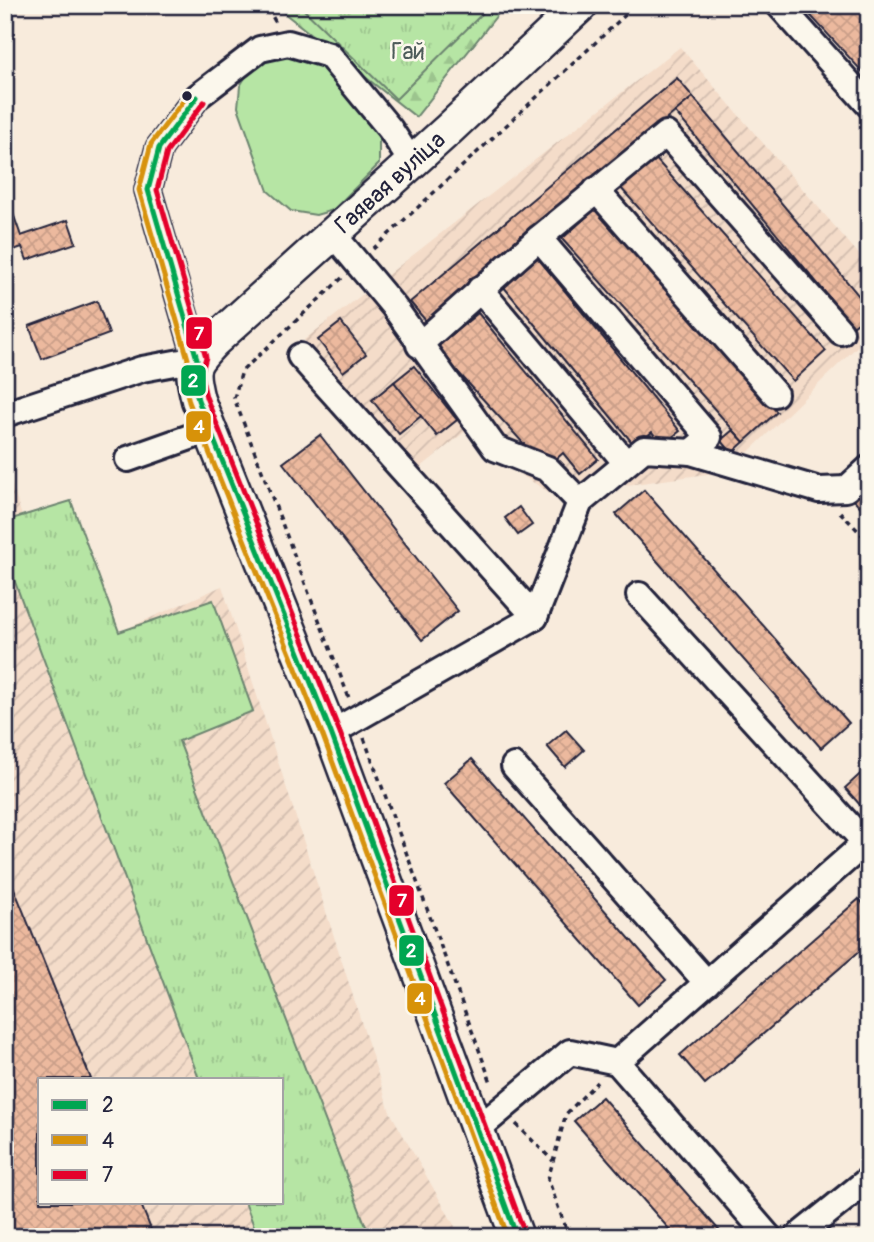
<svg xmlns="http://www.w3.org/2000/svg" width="874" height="1242" font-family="Pangolin,sans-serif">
<defs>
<pattern id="industrial-furrows" width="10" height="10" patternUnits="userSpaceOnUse" patternTransform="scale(1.75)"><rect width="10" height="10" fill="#f4dcc9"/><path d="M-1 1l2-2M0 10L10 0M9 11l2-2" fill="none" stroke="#d1bcae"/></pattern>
<pattern id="forest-firs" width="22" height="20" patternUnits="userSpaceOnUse" patternTransform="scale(1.75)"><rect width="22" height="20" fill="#b6e5a4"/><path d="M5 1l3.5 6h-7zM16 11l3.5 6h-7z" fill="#9cc48e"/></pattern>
<pattern id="park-tufts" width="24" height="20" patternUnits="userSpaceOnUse" patternTransform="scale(1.75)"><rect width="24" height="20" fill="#b6e5a4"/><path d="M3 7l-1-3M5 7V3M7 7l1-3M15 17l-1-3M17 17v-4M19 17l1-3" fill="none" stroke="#9cc48e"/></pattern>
<pattern id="building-cross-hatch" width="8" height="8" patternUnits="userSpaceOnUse" patternTransform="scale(1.75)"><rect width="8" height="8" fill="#ecb99e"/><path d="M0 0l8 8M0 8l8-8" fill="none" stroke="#ca9f89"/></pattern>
</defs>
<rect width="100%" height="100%" fill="#f8ebdc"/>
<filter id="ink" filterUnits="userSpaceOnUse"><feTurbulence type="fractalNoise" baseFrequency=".0143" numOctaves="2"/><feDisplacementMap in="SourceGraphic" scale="14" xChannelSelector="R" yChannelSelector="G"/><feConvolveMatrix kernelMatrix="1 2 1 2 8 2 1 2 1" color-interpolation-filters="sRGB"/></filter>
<g filter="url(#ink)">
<g fill="url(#industrial-furrows)" fill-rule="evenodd">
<path d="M680,47l189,219v69l-140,136 -175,24 -66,-40 -21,-25 -47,38 -116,-128z"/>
<path d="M5,463l17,53 49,-15 48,131 103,-46 168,526 71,125h-456zM40,1079h242v123h-242z"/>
</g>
<path fill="#b6e5a4" stroke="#6c8470" stroke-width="2" d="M289,51l29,12 55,56 6,20v25l-46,46 -17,5 -25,-4 -23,-20 -30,-84 2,-21 11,-18 17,-13z"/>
<path fill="url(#forest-firs)" stroke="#6c8470" stroke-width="2" d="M274,5h231l-89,112z"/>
<g fill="url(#park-tufts)" stroke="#6c8470" stroke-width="2">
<path d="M299,5h192l-95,94z"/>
<path d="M71,501l48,131 94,-32 40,111 -74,30 191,496h-112l-13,-35h37v-123h-83l-194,-524v-34z"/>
</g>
<g fill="url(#building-cross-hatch)" stroke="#22223b" stroke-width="2">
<path d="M801,5h54l14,15v59z"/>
<path d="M677,78l16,19 -267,224 -16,-19z"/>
<path d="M693,97l176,211v5l-16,13 -178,-214z"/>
<path d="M654,157l172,194 -33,30 -173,-194z"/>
<path d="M8,199l13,37 47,-16 8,23 -49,17 -5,-13 -17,6v-52z"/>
<path d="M595,209l182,203 -33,30 -182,-203z"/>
<path d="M537,257l143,174 -18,14 -10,-13 -17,14 -132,-160z"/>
<path d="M97,301l12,33 -67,25 -13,-33z"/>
<path d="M478,313l120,146 -18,15 -17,-21 -17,15 -110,-120z"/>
<path d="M341,322l25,32 -23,18 -25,-32z"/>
<path d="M414,366l43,54 -20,16 -43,-54z"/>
<path d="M394,382l27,34 -22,18 -27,-34z"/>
<path d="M733,430l11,12 -12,11 -11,-13z"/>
<path d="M320,435l138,176 -36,29 -139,-177z"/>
<path d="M869,487v29l-15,-16z"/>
<path d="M644,490l205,233 -28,25 -205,-234z"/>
<path d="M519,507l13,18 -14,10 -13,-17z"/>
<path d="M566,730l18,20 -19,17 -18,-21z"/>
<path d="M472,759l194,221 -28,25 -194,-222z"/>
<path d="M869,766v49l-24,-27z"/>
<path d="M5,866l86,213h-51v123h100l14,35h-149z"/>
<path d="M859,899l10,11v33l-164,141 -25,-29z"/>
<path d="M602,1097l123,140h-49l-102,-116z"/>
</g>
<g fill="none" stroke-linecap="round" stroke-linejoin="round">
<defs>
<g id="minor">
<path d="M779,5l90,100"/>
<path d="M596,190l179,204"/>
<path d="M333,234l61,73 101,141 53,21 32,33"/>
<path d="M539,238l170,199 -18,15"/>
<path d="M480,289l146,174"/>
<path d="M419,345l120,-107 127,-104 175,198"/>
<path d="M300,356l235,261"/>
<path d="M5,414l137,-45 55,-10 -49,-169 11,-42 38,-51 63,-48 28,-6 41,12 61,74 22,34"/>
<path d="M128,459l82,-29"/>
<path d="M639,595l230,252"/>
<path d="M331,733l204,-116 45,-115 64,-53 47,3 128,38 27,-1 23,-21"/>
<path d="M514,766l193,217"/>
<path d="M617,1062l152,175"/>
<path d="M479,1128l91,-76 47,10 248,-219"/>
<path d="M797,1237l72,-58"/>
</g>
<g id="major">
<path id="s1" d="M517,1237l-186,-504 -133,-333c-8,-33 -7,-35 16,-59l235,-212 132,-124"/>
</g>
</defs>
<use href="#minor" stroke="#22223b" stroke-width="30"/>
<use href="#major" stroke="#22223b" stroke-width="37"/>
<g stroke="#22223b" stroke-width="3.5" stroke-dasharray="5 5" stroke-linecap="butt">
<path d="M257,5l15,11 4,7"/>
<path d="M373,249l263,-244"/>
<path d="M342,278l-100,93 -8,27 115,300"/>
<path d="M840,512l29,30"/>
<path d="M364,738l128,347"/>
<path d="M516,1124l37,37"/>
<path d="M569,1237l-21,-58 18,-65 31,-32"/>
</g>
<use href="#minor" stroke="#fbf7ec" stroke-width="24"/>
<use href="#major" stroke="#fbf7ec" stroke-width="32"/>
<defs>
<path id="bus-1" d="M197,97l-38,51 -11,42 49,169 -5,16 6,25 133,333 186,504"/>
<path id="bus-2" d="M190,92l-39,52 -12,46 49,169 -5,16 6,27 134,334 185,501"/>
<path id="bus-3" d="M204,102l-37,50 -10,38 49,167 -5,18 5,22 133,333 186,504"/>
</defs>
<use href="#bus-1" stroke="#fbf7ec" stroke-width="10"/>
<use href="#bus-2" stroke="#fbf7ec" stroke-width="10"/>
<use href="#bus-3" stroke="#fbf7ec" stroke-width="10"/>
<use href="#bus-1" stroke="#00a651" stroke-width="5"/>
<use href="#bus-2" stroke="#d79209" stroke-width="5"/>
<use href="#bus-3" stroke="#e4002b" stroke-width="5"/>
</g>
</g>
<circle fill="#22223b" stroke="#fbf7ec" stroke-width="2.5" cx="187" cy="96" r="6"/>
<g text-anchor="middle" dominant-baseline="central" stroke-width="5" stroke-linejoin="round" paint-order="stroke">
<g font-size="24" fill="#4e5c5a" stroke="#fbf7ec">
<text x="408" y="51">Гай</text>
</g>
<g font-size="24" fill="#22223b" stroke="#fbf7ec">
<text stroke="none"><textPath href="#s1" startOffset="1199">Гаявая вуліца</textPath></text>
</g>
</g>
<g stroke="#fbf7ec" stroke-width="2.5">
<rect x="185" y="316" width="28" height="34" rx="7" fill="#e4002b"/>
<rect x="180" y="364" width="27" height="33" rx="7" fill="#00a651"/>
<rect x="185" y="410" width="27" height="33" rx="7" fill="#d79209"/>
<rect x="388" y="884" width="27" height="33" rx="7" fill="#e4002b"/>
<rect x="398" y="934" width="27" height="33" rx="7" fill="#00a651"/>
<rect x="406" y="982" width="27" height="33" rx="7" fill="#d79209"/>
</g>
<g font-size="19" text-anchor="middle" font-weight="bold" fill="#fff">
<text x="199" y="340">7</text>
<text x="193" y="387">2</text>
<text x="199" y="433">4</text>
<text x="402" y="907">7</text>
<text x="411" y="957">2</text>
<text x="420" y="1005">4</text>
</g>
<rect width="874" height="1242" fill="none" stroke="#fbf7ec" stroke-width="28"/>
<rect x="14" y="14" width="846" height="1214" fill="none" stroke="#22223b" stroke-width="2.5" filter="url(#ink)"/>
<rect x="38" y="1078" width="245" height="126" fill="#fbf7ec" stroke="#a4a2a5" stroke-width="2"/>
<rect x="52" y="1100" width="35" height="10" fill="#00a651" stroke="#a4a2a5" stroke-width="2"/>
<text x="102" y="1112" font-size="21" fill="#22223b">2</text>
<rect x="52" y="1135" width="35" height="10" fill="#d79209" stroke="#a4a2a5" stroke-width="2"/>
<text x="102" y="1148" font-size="21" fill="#22223b">4</text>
<rect x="52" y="1170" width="35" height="10" fill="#e4002b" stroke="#a4a2a5" stroke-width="2"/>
<text x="102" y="1182" font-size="21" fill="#22223b">7</text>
</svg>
